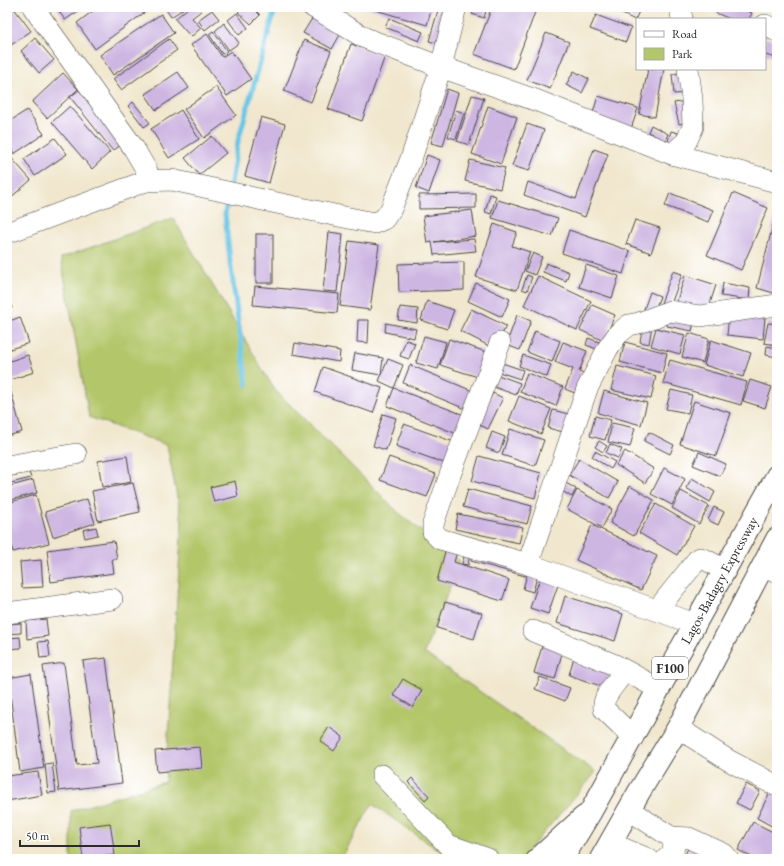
<svg xmlns="http://www.w3.org/2000/svg" width="784" height="866" font-family="'EB Garamond',serif">
<rect width="100%" height="100%" fill="#fff"/>
<filter id="ink" filterUnits="userSpaceOnUse"><feTurbulence type="fractalNoise" baseFrequency=".025" numOctaves="2"/><feDisplacementMap in="SourceGraphic" scale="8" xChannelSelector="R" yChannelSelector="G"/><feConvolveMatrix kernelMatrix="1 2 1 2 8 2 1 2 1" color-interpolation-filters="sRGB"/></filter>
<filter id="wash" filterUnits="userSpaceOnUse"><feTurbulence type="fractalNoise" baseFrequency=".012" numOctaves="4" result="noise"/><feDisplacementMap in="SourceGraphic" scale="16" xChannelSelector="R" yChannelSelector="G"/><feGaussianBlur stdDeviation="0.9" result="paint"/><feColorMatrix in="noise" values="0 0 0 0 0 0 0 0 0 0 0 0 0 0 0 0 0 1.4 0 .05"/><feComposite in="paint" operator="in"/></filter>
<g filter="url(#wash)">
<rect width="100%" height="100%" fill="#f1e7ce"/>
<path fill="#b3c669" stroke="#6f784a" d="M173,218l101,171 126,125 60,47 -36,92 172,119 -75,87h-70l-79,-55 -31,55h-270v-48l94,-29 17,-260 -15,-77 -78,-28 -28,-159z"/>
<g fill="none" stroke-linecap="round" stroke-linejoin="round">
<g stroke="#68c5e6" stroke-width="5">
<path d="M230,188l8,-47 36,-128 3,-6"/>
<path d="M228,196l-3,18 5,47 17,124"/>
</g>
</g>
<g id="blocks">
<g fill="#ceb6e2">
<path d="M8,7h5l18,24 -24,17z"/>
<path d="M56,7h28l-19,13z"/>
<path d="M98,7h54l-57,42 -18,-26z"/>
<path d="M164,7h17l2,2 -12,8z"/>
<path d="M189,7h9l3,4 -9,7 9,10 -10,9 -16,-18z"/>
<path d="M243,7h9l8,8 -9,9 -13,-12z"/>
<path d="M365,7h67l-5,18z"/>
<path d="M439,7h8l-10,36 -8,-2z"/>
<path d="M474,7h13l-3,11 -12,-4z"/>
<path d="M492,7h45l-23,62 -40,-15z"/>
<path d="M620,7h21l-6,13 -17,-8z"/>
<path d="M719,7h19l14,6 -3,6h-19l-14,-6z"/>
<path d="M212,10l7,9 -14,11 -7,-10z"/>
<path d="M237,13l11,15 -9,7 -11,-15z"/>
<path d="M161,14l13,19 -61,42 -13,-20z"/>
<path d="M596,15l35,13 -5,14 -36,-13z"/>
<path d="M313,17l28,16 -9,16 -29,-16z"/>
<path d="M389,18l34,14 -4,9 -34,-14z"/>
<path d="M224,23l15,20 -10,7 -14,-19z"/>
<path d="M213,31l14,20 -5,3 -13,-20z"/>
<path d="M546,33l23,9 -19,47 -23,-9z"/>
<path d="M207,34l15,23 9,-6 20,28 -24,17 -36,-51z"/>
<path d="M35,38l19,22 -15,13 -18,-22z"/>
<path d="M765,38l12,3v17l-12,-3z"/>
<path d="M169,39l8,11 -56,40 -8,-11z"/>
<path d="M304,40l27,11 -20,51 -27,-11z"/>
<path d="M351,44l34,12 -23,65 -34,-12z"/>
<path d="M648,69h16l-9,48 -16,-3z"/>
<path d="M574,71l15,8 -7,14 -16,-8z"/>
<path d="M178,72l11,16 -33,22 -11,-16z"/>
<path d="M63,73l15,16 -31,29 -15,-16z"/>
<path d="M686,73l1,20 -13,1 -2,-20z"/>
<path d="M216,87l20,28 -32,23 -20,-29z"/>
<path d="M447,89l11,4 -15,53 -12,-3z"/>
<path d="M79,90l43,54 -9,7 -43,-54z"/>
<path d="M472,95l12,3 -15,47 -12,-4z"/>
<path d="M598,96l40,12 -7,21 -39,-13z"/>
<path d="M687,101l4,20 -12,3 -5,-21z"/>
<path d="M133,102l17,21 -6,4 -16,-21z"/>
<path d="M70,106l40,46 -18,17 -40,-47z"/>
<path d="M488,106l29,11 -16,47 -29,-10z"/>
<path d="M27,110l17,24 -30,20 -7,-11v-20z"/>
<path d="M181,110l18,29 -30,19 -18,-29z"/>
<path d="M456,110l8,3 -8,26 -8,-2z"/>
<path d="M261,117l24,7 -16,59 -24,-7z"/>
<path d="M527,124l17,6 -15,41 -17,-5z"/>
<path d="M651,125l17,9 -3,7 -17,-9z"/>
<path d="M671,131l7,2 -3,11 -7,-3z"/>
<path d="M212,136l14,17 -27,22 -14,-17z"/>
<path d="M55,138l12,16 -32,22 -11,-17z"/>
<path d="M594,149l14,5 -23,63 -61,-22 4,-13 48,17z"/>
<path d="M7,153l24,27 -22,19 -2,-3z"/>
<path d="M427,155l13,5 -11,33 -13,-5z"/>
<path d="M470,160l35,8 -5,21 -35,-8z"/>
<path d="M670,193l43,17 -5,12 -43,-16z"/>
<path d="M733,193l35,15 -27,62 -34,-15z"/>
<path d="M476,194v14l-57,1v-14z"/>
<path d="M490,194l6,2 -5,18 -6,-2z"/>
<path d="M498,200l60,18 -6,18 -60,-18z"/>
<path d="M472,210l4,26 -42,6 40,-3 2,12 -42,4 -2,-13 -5,1 -4,-27z"/>
<path d="M776,213h1v81l-20,-6z"/>
<path d="M635,220l25,8 -9,25 -25,-9z"/>
<path d="M494,224l23,8 -5,14 18,6 -13,38 -41,-13z"/>
<path d="M569,230l61,21 -7,23 -61,-21z"/>
<path d="M329,232l14,2 -6,58 -14,-1z"/>
<rect x="256" y="234" width="17" height="49"/>
<path d="M349,241l30,4 -9,65 -30,-4z"/>
<path d="M533,253l9,4 -7,18 -10,-4z"/>
<path d="M464,262v28l-65,2 -1,-28z"/>
<path d="M546,263l23,9 -3,9 -23,-9z"/>
<path d="M586,265l33,11 -7,22 -33,-11z"/>
<path d="M673,271l9,3 -12,33 -9,-4z"/>
<path d="M527,275l5,2 -5,14 -5,-2z"/>
<path d="M685,275l31,10 -9,28 -31,-9z"/>
<path d="M538,276l53,25 -14,29 -53,-25z"/>
<path d="M476,283l34,16 -8,18 -34,-16z"/>
<path d="M723,283l27,5 -1,12 -28,-4z"/>
<path d="M255,286l84,8 -2,19 -84,-8z"/>
<path d="M650,292l10,4 -6,17 -10,-4z"/>
<path d="M7,295l5,13 -5,2z"/>
<path d="M427,301l27,9 -7,19 -26,-9z"/>
<path d="M592,305l23,10 -11,26 -24,-11z"/>
<path d="M400,307l18,2 -1,14 -19,-3z"/>
<path d="M471,309l35,17 -11,23 -35,-18z"/>
<path d="M670,313l25,5 -3,13 -25,-5z"/>
<path d="M729,314l36,4 -2,21 -36,-4z"/>
<path d="M517,315l14,6 -11,29 -14,-5z"/>
<path d="M20,317l9,26 -22,7v-28z"/>
<path d="M358,320h11l-1,23 -11,-1z"/>
<path d="M386,323l30,6 -2,9 -29,-6z"/>
<path d="M768,323l9,1v21l-13,-2z"/>
<path d="M643,324l9,2 -3,18 -9,-2z"/>
<path d="M656,328l29,7 -5,19 -29,-8z"/>
<path d="M535,331l25,10 -8,21 -25,-10z"/>
<path d="M689,333l20,6 -6,24 -21,-6z"/>
<path d="M424,336l22,6 -8,27 -22,-6z"/>
<path d="M588,338l14,5 -3,7 -13,-5z"/>
<path d="M449,339l40,14 -8,25 -41,-13z"/>
<path d="M406,340l9,3 -6,16 -9,-3z"/>
<path d="M711,340l40,13 -8,24 -39,-12z"/>
<path d="M563,342l24,9 -8,21 11,4 -8,20 -17,-7 8,-20 -18,-7z"/>
<path d="M625,342l42,11 -5,20 -42,-11z"/>
<path d="M295,343l45,8 -1,11 -46,-8z"/>
<path d="M767,346l10,2v9l-11,-2z"/>
<path d="M355,353l28,5 -2,17 -29,-5z"/>
<path d="M28,355l6,17 -27,9v-19z"/>
<path d="M523,355l28,10 -4,12 -28,-11z"/>
<path d="M388,359l15,6 -9,23 -15,-7z"/>
<path d="M670,360l77,22 -6,23 -78,-22z"/>
<path d="M502,363l21,7 -3,9 -21,-7z"/>
<path d="M410,365l65,27 -7,18 -65,-27z"/>
<path d="M617,366l39,10 -5,23 -40,-9z"/>
<path d="M323,367l59,21 -9,25 -58,-21z"/>
<path d="M527,373l36,14 -7,19 -36,-14z"/>
<path d="M498,375l22,8 -4,12 -22,-8z"/>
<path d="M750,380l22,7 -7,21 -22,-7z"/>
<path d="M9,385l13,47 -15,4v-50z"/>
<path d="M394,388l70,27 -7,19 -70,-28z"/>
<path d="M671,390l21,5 -4,18 -22,-4z"/>
<path d="M604,391l43,12 -6,22 -43,-12z"/>
<path d="M493,393l10,5 -15,31 -10,-5z"/>
<path d="M519,396l32,13 -10,25 -32,-13z"/>
<path d="M694,401l37,12 -15,43 -36,-12z"/>
<path d="M553,410l19,5 -5,18 -19,-5z"/>
<path d="M383,414l13,4 -10,32 -13,-4z"/>
<path d="M595,416l16,4 -6,20 -15,-4z"/>
<path d="M612,423l23,5 -5,19 -22,-5z"/>
<path d="M404,424l50,18 -7,22 -51,-18z"/>
<path d="M510,429l34,11 -9,26 -33,-11z"/>
<path d="M492,432l13,5 -6,16 -13,-5z"/>
<path d="M649,432l25,13 -4,9 -26,-13z"/>
<path d="M599,441l8,5 -4,6 -8,-5z"/>
<path d="M610,444l12,5 -4,9 -12,-5z"/>
<path d="M595,451l20,11 -4,7 -19,-12z"/>
<path d="M625,451l29,18 -9,14 -29,-18z"/>
<path d="M699,452l27,12 -6,12 -27,-11z"/>
<path d="M127,456l4,26 -29,5 -4,-26z"/>
<path d="M479,456l62,17 -6,25 -63,-17z"/>
<path d="M389,457l47,17 -9,23 -47,-17z"/>
<path d="M579,459l39,23 -9,16 -40,-23z"/>
<path d="M664,468l21,11 -13,26 -21,-11z"/>
<path d="M29,472l2,6 -24,6v-7z"/>
<path d="M692,478l23,14 -5,10 -24,-14z"/>
<path d="M33,480l4,13 -30,8v-14z"/>
<path d="M235,481l3,15 -24,6 -4,-15z"/>
<path d="M133,483l7,29 -42,9 -6,-30z"/>
<path d="M566,483l10,6 -4,8 -10,-6z"/>
<path d="M630,486l24,14 -20,36 -24,-13z"/>
<path d="M468,489l64,17 -5,18 -64,-17z"/>
<path d="M577,490l35,19 -10,19 -35,-19z"/>
<path d="M681,491l28,15 -10,18 -27,-16z"/>
<path d="M36,495l13,48 -36,9 -6,-23v-26z"/>
<path d="M87,499l8,24 -42,14 -8,-25z"/>
<path d="M656,504l38,22 -17,29 -38,-22z"/>
<path d="M714,507l10,5 -6,13 -10,-5z"/>
<path d="M458,514l65,13 -4,16 -64,-14z"/>
<path d="M592,525l65,31 -16,34 -65,-30z"/>
<path d="M96,527l2,8 -13,3 -2,-8z"/>
<path d="M114,541l3,18h-5l2,14 -63,9 -4,-32z"/>
<path d="M446,548l11,4 -3,10 55,18 -7,21 -65,-20z"/>
<path d="M465,552l5,2 -2,11 -6,-1z"/>
<path d="M473,553l54,15 -2,8 -54,-15z"/>
<path d="M41,560l2,27 -21,1 -2,-26z"/>
<path d="M528,571l10,2 -5,19 -10,-3z"/>
<path d="M542,572l18,7 -12,35 -18,-6z"/>
<path d="M565,596l58,18 -8,27 -58,-18z"/>
<path d="M445,602l37,11 -8,26 -37,-11z"/>
<path d="M46,619l2,17 -21,3 -1,-18z"/>
<path d="M21,623v10l-14,1v-10z"/>
<path d="M20,637l1,11 -14,1v-11z"/>
<path d="M544,640l20,6 -9,33 -21,-6z"/>
<path d="M48,641l2,16 -10,1 -2,-16z"/>
<path d="M7,653h2l1,10 -3,1z"/>
<path d="M574,657l37,13 -5,18 -37,-13z"/>
<path d="M106,658l16,125 -63,8 -16,-125 21,-3 13,102 20,-2 -14,-102z"/>
<path d="M31,674l13,94 -24,4 -12,-94z"/>
<path d="M540,677l30,11 -5,13 -30,-12z"/>
<path d="M403,679l19,11 -9,17 -20,-12z"/>
<path d="M329,727l14,10 -9,14 -14,-10z"/>
<path d="M200,747l2,21 -45,4 -2,-21z"/>
<path d="M52,763l4,29 -8,1 -3,-29z"/>
<path d="M38,772l4,23 -35,6v-25z"/>
<path d="M412,778l17,18 -4,4 -17,-18z"/>
<path d="M746,784l14,7 -10,19 -14,-7z"/>
<path d="M770,792l7,3v34l-20,-11z"/>
<path d="M753,822l24,12v16l-5,9h-17l-17,-9z"/>
<path d="M110,823l5,32 -32,4 -4,-32z"/>
<path d="M690,844l28,15h-35z"/>
</g>
</g>
</g>
<g filter="url(#ink)">
<use href="#blocks" fill-opacity="0" stroke="#494743" stroke-width="1"/>
<g fill="none" stroke-linecap="round" stroke-linejoin="round">
<defs>
<g id="minor">
<path d="M33,7l100,140 14,24 -1,10"/>
<path d="M313,7l52,31 76,29 97,34 134,53 105,28"/>
<path d="M680,7l2,12"/>
<path d="M765,25l12,6"/>
<path d="M672,154l14,-12 7,-15 -1,-28 -4,-30"/>
<path d="M7,233l139,-52 26,-1c68,15 135,30 203,43l9,-4 7,-10 21,-53 29,-89 15,-60"/>
<path d="M500,343l-50,132 -17,49v8l7,7 88,25 167,60"/>
<path d="M7,466l69,-12"/>
<path d="M528,564l59,-175 21,-41 10,-14 11,-9 10,-2 31,-12 30,5 77,-11"/>
<path d="M764,565l13,7"/>
<path d="M657,610l40,-50 3,-2 6,2 19,10"/>
<path d="M7,613l105,-14"/>
<path d="M533,631l82,34 44,24"/>
<path d="M625,671c-7,9 -24,27 -21,38l29,28"/>
<path d="M678,728l50,32 49,26"/>
<path d="M382,775l66,70 40,14"/>
<path d="M629,810l42,27 3,7 -1,9 -7,6"/>
<path d="M671,837l18,1 35,16 4,5"/>
<path d="M610,843l38,16"/>
</g>
<path id="major" d="M538,859l46,-42"/>
<g id="highway">
<path id="s1" d="M562,859l29,-48 186,-335"/>
<path d="M601,859l38,-67 39,-64 99,-189"/>
</g>
</defs>
<use href="#minor" stroke="#494743" stroke-width="22"/>
<use href="#major" stroke="#494743" stroke-width="24"/>
<use href="#highway" stroke="#494743" stroke-width="24"/>
<use href="#minor" stroke="#fff" stroke-width="21"/>
<use href="#major" stroke="#fff" stroke-width="22"/>
<use href="#highway" stroke="#fff" stroke-width="22"/>
</g>
</g>
<g text-anchor="middle" dominant-baseline="central" stroke-width="4" stroke-linejoin="round" paint-order="stroke">
<rect fill="#fff" stroke="#6b6b6b" stroke-width="1" x="652" y="657" width="36" height="22" rx="3"/>
<g font-size="13" font-weight="bold" fill="#2b2b2b">
<text x="670" y="668">F100</text>
</g>
<g font-size="14" fill="#2b2b2b" stroke="#fff">
<text stroke="none"><textPath href="#s1" startOffset="320">Lagos-Badagry Expressway</textPath></text>
</g>
</g>
<rect width="784" height="866" fill="none" stroke="#fff" stroke-width="24"/>
<rect x="636" y="18" width="130" height="52" fill="#ffffff" stroke="#aaaaaa"/>
<rect x="644" y="31" width="20" height="6" fill="#ffffff" stroke="#aaaaaa"/>
<text x="672" y="38" font-size="12" fill="#2b2b2b">Road</text>
<rect x="644" y="48" width="20" height="12" fill="#b3c669" stroke="#aaaaaa"/>
<text x="672" y="58" font-size="12" fill="#2b2b2b">Park</text>
<path d="M20 840v6h119v-6" fill="none" stroke="#2b2b2b" stroke-width="2"/>
<text x="26" y="840" font-size="12" fill="#2b2b2b" stroke="#ffffff" stroke-width="3" paint-order="stroke">50 m</text>
</svg>
